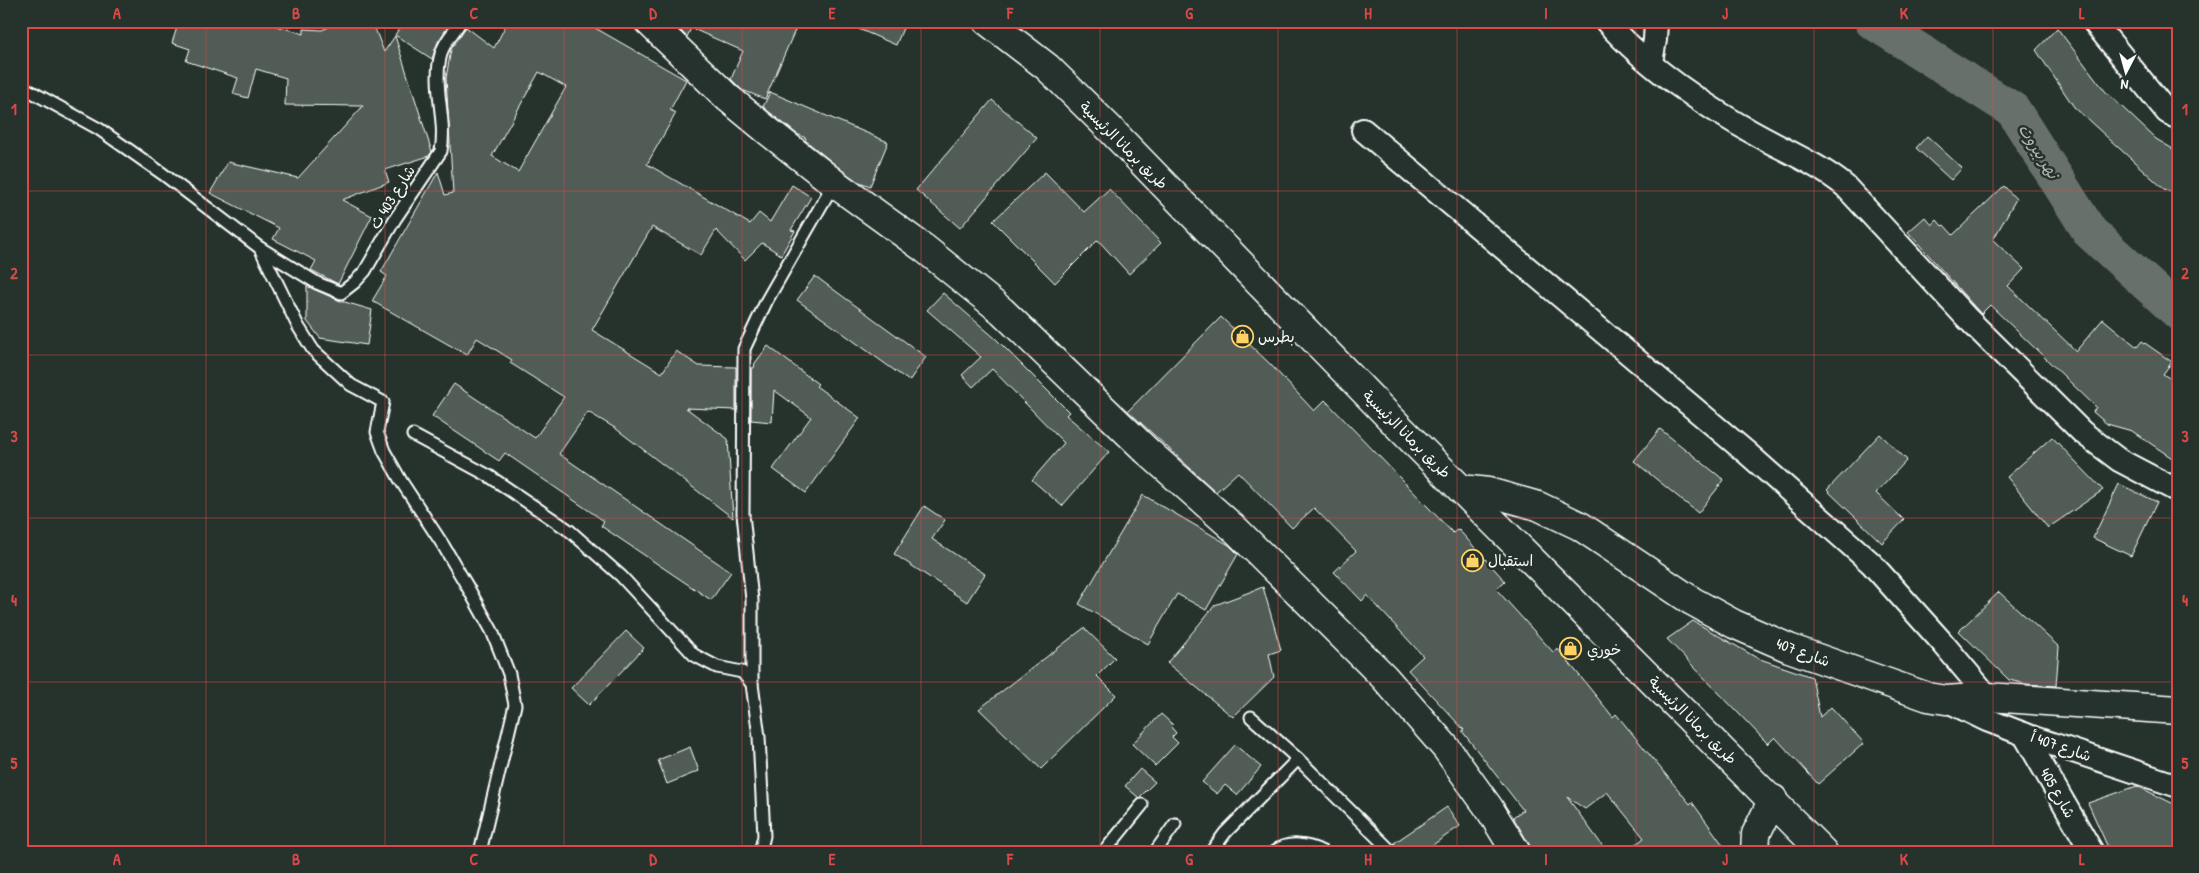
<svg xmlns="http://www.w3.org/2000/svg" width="2199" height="873" font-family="'Patrick Hand','Playpen Sans Arabic',sans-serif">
<rect width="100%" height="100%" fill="#26332d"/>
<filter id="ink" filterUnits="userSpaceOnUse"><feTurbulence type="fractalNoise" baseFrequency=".02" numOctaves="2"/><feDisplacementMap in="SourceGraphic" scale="10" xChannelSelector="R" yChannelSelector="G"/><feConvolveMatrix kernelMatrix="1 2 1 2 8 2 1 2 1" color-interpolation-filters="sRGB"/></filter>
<g filter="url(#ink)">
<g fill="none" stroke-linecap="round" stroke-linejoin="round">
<path stroke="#67706c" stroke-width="36" d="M1872,21l141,89 77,122 88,80"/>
</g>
<g fill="#515c57" stroke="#fff" fill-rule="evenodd">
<path d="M179,21h81l44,13v-5l18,1 20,-9h30l12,31 11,-16 37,116 -3,4 -44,14 4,12 -47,18 30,16 -34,68 -27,-14 5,-9 -43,-22 6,-11 -69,-35 18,-31 70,16 65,-72 -78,-1 1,-27 -30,-9 -8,29 -15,-4 5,-16 -52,-17 4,-12 -18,-6z"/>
<path d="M404,21h48l-14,21 -6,17 -37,-24z"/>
<path d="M508,21h75l103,59 -16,30 6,3 -29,51 103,60 9,-11 11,9 22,-37 19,12 -20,33 4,1 -14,24 -19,-12 -17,17 -29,-30 -15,25 -49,-28 -60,103 70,43 14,-22 23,15 37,1v43l-50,-2 42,31 5,79 -118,-90 -27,-16 -29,42 172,118 -20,28 -110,-74 3,-5 -99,-68 -6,8 -67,-45 22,-32 81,54 29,-41 -54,-34 2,-3 -35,-22 -10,17 -95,-54 15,-25 -6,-4 57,-100 7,23 8,-2 -7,-115 5,-29 15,-22 28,21zM539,72l27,15 -48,85 -26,-16z"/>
<path d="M671,21h128l-34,78 -23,-9 -11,-11 12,-28 -52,-23 -4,9z"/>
<path d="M840,21h66l-10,24z"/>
<path d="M2057,28l48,63 51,48 22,13v42l-14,-5 -90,-82 -38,-57z"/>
<path d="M770,92l118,50 -18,44 -13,-5 -14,-10 -38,-31 1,-2 -9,-4 -34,-27z"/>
<path d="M992,100l45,38 -77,90 -44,-38z"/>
<path d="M1927,136l35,32 -11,12 -35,-32z"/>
<path d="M1045,172l39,40 25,-23 52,54 -32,31 -31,-34 -43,43 -62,-62z"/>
<path d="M2004,186l12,13 -23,41 31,29 -16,17 68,65 27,-32 34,28 5,-6 30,21 -9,12 15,10v78l-46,-31 -25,-7 -14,-12 3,-5 -106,-102 -9,9 -73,-82 17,-15 7,8 5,-5 5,6 2,-1 9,10z"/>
<path d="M815,276l111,81 -17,24 -112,-81z"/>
<path d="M307,286l31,14 34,10 -5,35 -47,-7 -13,-17z"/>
<path d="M943,293l53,46 73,73 -3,3 43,37 -47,54 -30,-26 32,-37 -72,-74 -19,18 -11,-12 19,-18 -54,-47z"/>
<path d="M1221,317l50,48 43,46 11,-11 128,133 5,-4 47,52 -9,8 57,63 5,-3 55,68 3,-3 74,90 2,-2 36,50h-102l18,-14 -37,-46 -22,17 -18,-12 40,55h-75l-3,-8 -16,-27 10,-7 -61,-79 2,-1 -56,-60 15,-14 -56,-61 -5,6 -28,-29 22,-21 -42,-43 -22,20 -54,-56 -22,20 -88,-81z"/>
<path d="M768,346l50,38 -2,2 44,32 -54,75 -33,-24 38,-52 -37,-27 -2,32 -21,-2v-52h3l1,-5z"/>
<path d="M1660,429l64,51 -26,33 -64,-52z"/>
<path d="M1880,434l27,26 -31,33 28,27 -22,23 -55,-53z"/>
<path d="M2052,437l51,53 -55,38 -41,-51z"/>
<path d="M2119,484l38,18 -26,54 -38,-18z"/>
<path d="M1143,495l86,50 9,9 -32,56 -29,-16 -29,50 -69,-40z"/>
<path d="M924,506l21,14 -13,19 53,35 -18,28 -73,-48z"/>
<path d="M1263,587l18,63 -12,4 5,23 -41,40 -66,-54 48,-58z"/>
<path d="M1999,592l60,55 -3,39 -30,-2 -17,-4 -50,-49z"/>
<path d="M1693,621l64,37 55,19 8,40 11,-10 33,36 -46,41 -43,-47 -7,7 -101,-105z"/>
<path d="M1084,628l31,30 -18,18 19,19 -75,74 -62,-60z"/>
<path d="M626,631l18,17 -55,57 -18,-17z"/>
<path d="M1161,714l12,11 -2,2 5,6 -4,4 6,6 -23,23 -23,-22z"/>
<path d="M1235,745l26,22 -24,28 -12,-10 -8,9 -15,-12z"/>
<path d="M690,747l9,24 -32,13 -9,-24z"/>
<path d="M1140,769l15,13 -16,16 -14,-12z"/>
<path d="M2137,786l41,20v46h-68l-22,-49z"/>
<path d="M1447,807l13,19 -36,25 -25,-2 -5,-6z"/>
</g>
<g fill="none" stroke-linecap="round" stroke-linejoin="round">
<defs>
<g id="service">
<path d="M21,86l78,43 64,45 97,74 38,78 15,24 38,35 32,17 -6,30 7,19 17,30 42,64 24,41 25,45 17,43 6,31 -35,147"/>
<path d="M260,248l57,35 24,10 14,-11 10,-11 30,-52 46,-68c6,-32 -9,-66 0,-97 2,-11 14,-23 20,-33"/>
<path d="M413,435l76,41 81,55 51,45 73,79 23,12 25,5 10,12"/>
<path d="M1251,717l47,42 94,93"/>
<path d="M760,852l4,-16 -5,-99 -7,-53v-84l-9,-86 1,-165 23,-49 67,-117"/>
<path d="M1104,852l38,-47"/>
<path d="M1155,852l20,-28"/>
<path d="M1211,852l14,-19 73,-74"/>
<path d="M1274,852c13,-11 34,-8 49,0"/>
</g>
<g id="minor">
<path d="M1606,21c39,45 101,87 153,115 29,16 60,29 86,50l121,131 116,115 37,28 59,31"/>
<path d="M2094,22l73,90 11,6"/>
<path d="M1651,62l4,-22 1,-19"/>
<path d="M1363,130l384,323 124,110 70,78 47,56"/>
<path d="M1946,700l41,20 47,18 144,48"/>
<path d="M2024,734l68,118"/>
</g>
<g id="tertiary">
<path d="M648,21l80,77 40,33 66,52 91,66 77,62 145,140 90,80 147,146 62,71 43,60 27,44"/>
<path d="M1461,489l27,3 50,14 42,20 112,75 42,23 55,24 139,49 18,3 42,-3 190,13"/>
<path d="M1755,852l1,-18 17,-35"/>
</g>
<path id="secondary" d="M987,21l60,46 62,61 292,301 422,423"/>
</defs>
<use href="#service" stroke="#fff" stroke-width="15"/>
<use href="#minor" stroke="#fff" stroke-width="26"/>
<use href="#tertiary" stroke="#fff" stroke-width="31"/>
<use href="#secondary" stroke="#fff" stroke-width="31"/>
<use href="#service" stroke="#26332d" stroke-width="11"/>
<use href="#minor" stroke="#26332d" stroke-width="22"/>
<use href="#tertiary" stroke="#26332d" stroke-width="28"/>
<use href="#secondary" stroke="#26332d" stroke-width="28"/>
</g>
</g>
<path fill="none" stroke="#dc4848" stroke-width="1" stroke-opacity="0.55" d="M206,21v831M385,21v831M564,21v831M742,21v831M921,21v831M1100,21v831M1278,21v831M1457,21v831M1636,21v831M1814,21v831M1993,21v831M21,191h2157M21,355h2157M21,518h2157M21,682h2157"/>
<defs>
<symbol id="shop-ring" viewBox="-11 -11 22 22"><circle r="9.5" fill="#26332d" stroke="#ffd166" stroke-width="1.5"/><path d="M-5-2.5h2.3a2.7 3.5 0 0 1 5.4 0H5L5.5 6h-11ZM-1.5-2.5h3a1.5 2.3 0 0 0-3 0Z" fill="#ffd166"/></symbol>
</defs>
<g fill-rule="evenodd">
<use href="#shop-ring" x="1230" y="324" width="25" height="25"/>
<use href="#shop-ring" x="1460" y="548" width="25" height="25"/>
<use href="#shop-ring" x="1558" y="636" width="25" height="25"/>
</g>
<g text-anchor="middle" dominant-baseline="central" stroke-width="5" stroke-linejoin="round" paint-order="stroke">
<g font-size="15" fill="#fff" stroke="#26332d">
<text transform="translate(1124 145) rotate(45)">طريق برمانا الرئيسية</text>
<text transform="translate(392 197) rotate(-58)">شارع 403 ث</text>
<text transform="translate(1407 434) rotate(45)">طريق برمانا الرئيسية</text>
<text transform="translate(1803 652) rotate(20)">شارع 407</text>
<text transform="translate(1693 720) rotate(45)">طريق برمانا الرئيسية</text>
<text transform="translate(2061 746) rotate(19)">شارع 407 أ</text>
<text transform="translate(2058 793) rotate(60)">شارع 405</text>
</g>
<g font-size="15" fill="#fff" stroke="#26332d" text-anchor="start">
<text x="1258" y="336">بطرس</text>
<text x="1488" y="560">استقبال</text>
<text x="1587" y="649">خوري</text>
</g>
<g font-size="16" font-style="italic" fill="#b3b8b6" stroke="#26332d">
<text transform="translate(2039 151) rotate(58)">نهر بيروت</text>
</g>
</g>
<rect width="2199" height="873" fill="none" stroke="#26332d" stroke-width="55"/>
<g transform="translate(2126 72) rotate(186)" stroke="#26332d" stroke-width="4" paint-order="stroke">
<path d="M0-4L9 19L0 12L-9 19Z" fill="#ffffff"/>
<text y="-8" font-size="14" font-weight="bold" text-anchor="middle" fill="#ffffff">N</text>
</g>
<rect x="28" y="28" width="2144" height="818" fill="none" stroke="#dc4848" stroke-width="2"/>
<g font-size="16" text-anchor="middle" font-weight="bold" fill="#dc4848">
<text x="117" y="19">A</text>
<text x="296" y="19">B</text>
<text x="474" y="19">C</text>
<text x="653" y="19">D</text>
<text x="832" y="19">E</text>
<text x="1010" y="19">F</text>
<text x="1189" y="19">G</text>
<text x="1368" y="19">H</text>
<text x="1546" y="19">I</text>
<text x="1725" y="19">J</text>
<text x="1904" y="19">K</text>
<text x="2082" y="19">L</text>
<text x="14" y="115">1</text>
<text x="2185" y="115">1</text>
<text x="14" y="279">2</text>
<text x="2185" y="279">2</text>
<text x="14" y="442">3</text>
<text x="2185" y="442">3</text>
<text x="14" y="606">4</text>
<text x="2185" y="606">4</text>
<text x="14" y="769">5</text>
<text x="2185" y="769">5</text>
<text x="117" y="865">A</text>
<text x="296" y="865">B</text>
<text x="474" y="865">C</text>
<text x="653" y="865">D</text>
<text x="832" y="865">E</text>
<text x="1010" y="865">F</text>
<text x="1189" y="865">G</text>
<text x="1368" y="865">H</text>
<text x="1546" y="865">I</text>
<text x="1725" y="865">J</text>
<text x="1904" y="865">K</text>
<text x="2082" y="865">L</text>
</g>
</svg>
